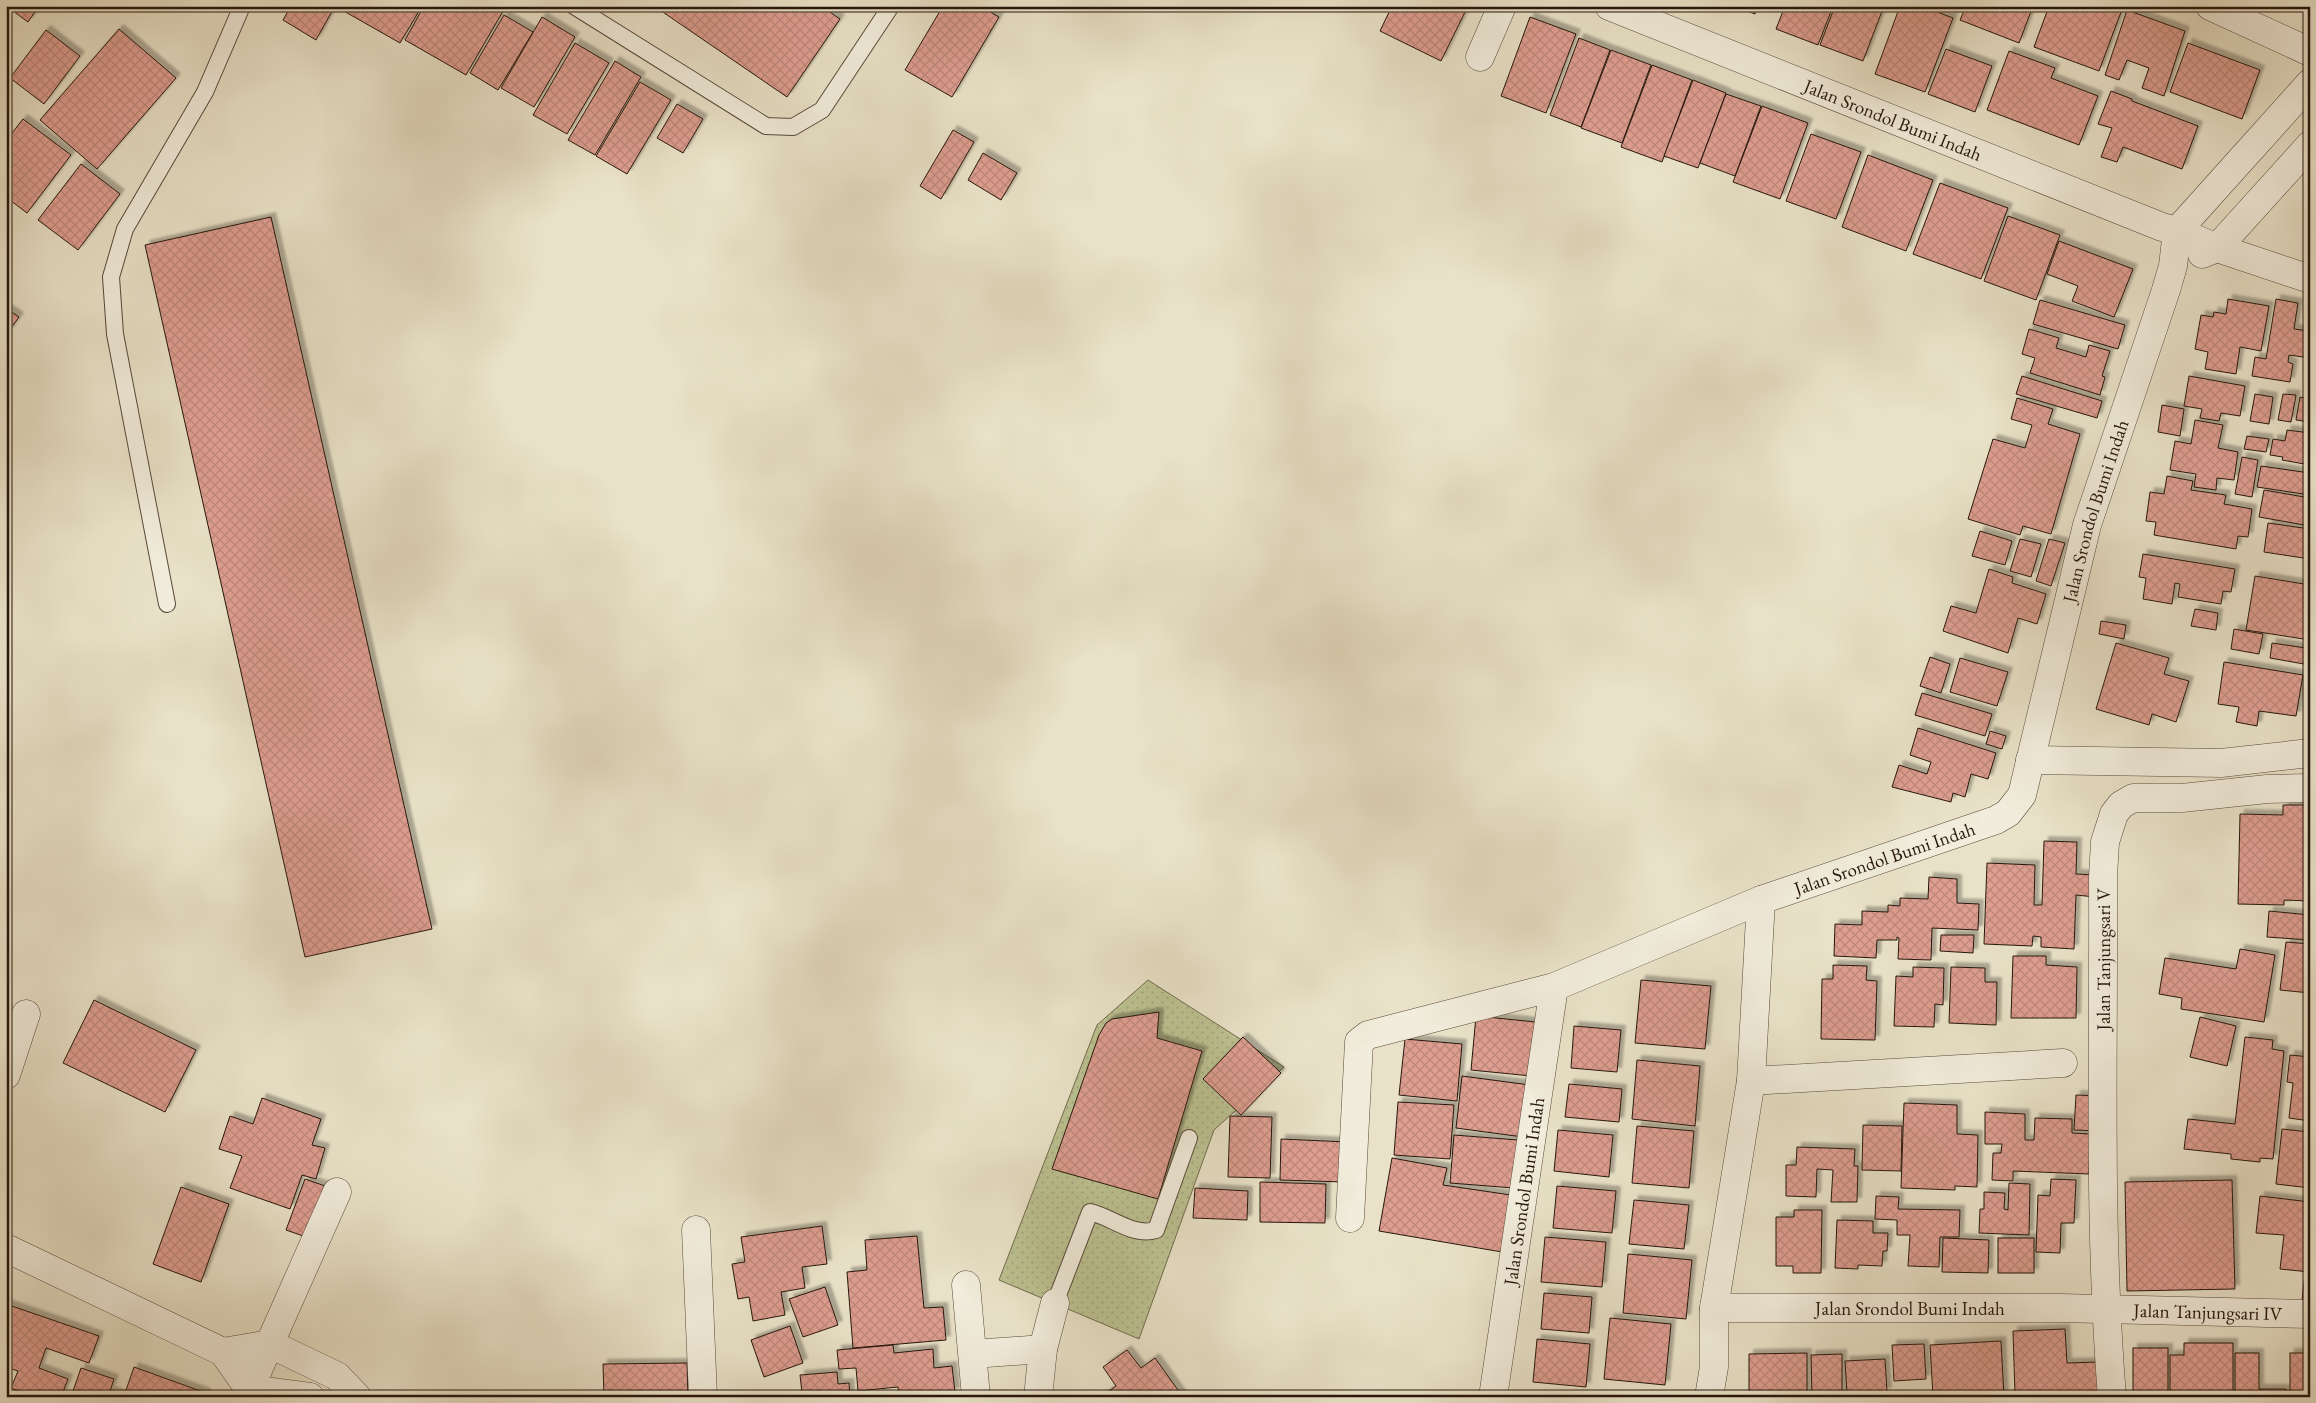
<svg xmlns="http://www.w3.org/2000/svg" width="2316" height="1403" font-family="'EB Garamond',serif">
<defs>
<pattern id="grass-dots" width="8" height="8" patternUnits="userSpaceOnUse" patternTransform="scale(1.25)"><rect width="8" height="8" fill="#bcc292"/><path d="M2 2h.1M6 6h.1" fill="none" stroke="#a2a67d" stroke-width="1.8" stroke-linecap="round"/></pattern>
<pattern id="building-cross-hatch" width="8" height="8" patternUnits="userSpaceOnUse" patternTransform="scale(1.25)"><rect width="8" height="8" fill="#de9e90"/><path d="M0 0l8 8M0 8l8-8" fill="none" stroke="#be877b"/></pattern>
<filter id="shadow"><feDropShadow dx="4.5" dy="-4.5" stdDeviation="1" flood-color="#0004"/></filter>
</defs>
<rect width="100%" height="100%" fill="#e9e2c8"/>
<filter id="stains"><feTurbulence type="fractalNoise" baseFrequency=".004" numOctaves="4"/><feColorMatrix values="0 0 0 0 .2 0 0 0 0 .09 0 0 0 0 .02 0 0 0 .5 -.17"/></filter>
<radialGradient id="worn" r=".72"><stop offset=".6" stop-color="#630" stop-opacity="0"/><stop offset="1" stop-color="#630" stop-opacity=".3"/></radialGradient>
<path fill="url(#grass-dots)" stroke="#726c4f" d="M1148,980l136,87 -70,63 -75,209 -140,-59 98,-255z"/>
<g fill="url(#building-cross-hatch)" stroke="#27160c" filter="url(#shadow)">
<path d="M6,6h33l-11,16z"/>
<path d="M291,6h44l-19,34 -33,-20z"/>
<path d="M344,6h78l-22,37 -58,-33z"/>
<path d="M424,6h82l-40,69 -61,-35z"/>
<path d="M654,6h167l19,13 -53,78z"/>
<path d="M943,6h37l19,11 -47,80 -47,-27z"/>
<path d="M1392,6h72l3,2 -26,53 -61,-30z"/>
<path d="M1735,6h23l-3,8z"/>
<path d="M1785,6h48l-15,39 -42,-16z"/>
<path d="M1835,6h49l-21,55 -43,-16z"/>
<path d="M1900,6h21l32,12 -28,74 -50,-18z"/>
<path d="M1966,6h67l-14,37 -59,-23z"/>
<path d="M2049,6h58l14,6 -22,59 -65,-24z"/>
<path d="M2127,10l58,21 -21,65 -22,-8 7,-20 -22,-8 -8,20 -14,-5z"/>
<path d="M504,15l29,17 -35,58 -28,-17z"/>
<path d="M542,17l33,20 -41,70 -33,-19z"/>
<path d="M1530,17l46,17 -30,79 -45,-17z"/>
<path d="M119,29l57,49 -79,91 -57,-49z"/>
<path d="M46,30l34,26 -36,48 -34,-26z"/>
<path d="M1579,38l31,12 -29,77 -31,-12z"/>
<path d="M575,43l34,20 -42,71 -34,-19z"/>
<path d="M2188,43l72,27 -18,49 -72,-27z"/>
<path d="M1946,49l46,17 -17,46 -47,-18z"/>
<path d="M1611,50l40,15 -29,78 -41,-15z"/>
<path d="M2009,51l46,17 -4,10 47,18 -19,49 -92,-35z"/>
<path d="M615,61l26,16 -46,78 -27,-15z"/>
<path d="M1652,65l40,15 -30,82 -41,-15z"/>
<path d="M1693,80l33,13 -28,75 -34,-12z"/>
<path d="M640,82l31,18 -44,74 -31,-18z"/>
<path d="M2111,91l21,8v2l66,25 -16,43 -59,-22 -6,15 -16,-5 11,-29 -14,-4z"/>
<path d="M1726,94l35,12 -26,70 -35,-13z"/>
<path d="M677,104l26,15 -20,34 -26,-15z"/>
<path d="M1762,106l46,17 -28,76 -47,-17z"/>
<path d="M23,119l48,36 -44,58 -21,-16v-56z"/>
<path d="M953,130l21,12 -33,57 -21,-13z"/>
<path d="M1811,134l50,18 -25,67 -50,-18z"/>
<path d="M983,153l34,20 -16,27 -33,-20z"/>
<path d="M1868,155l65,25 -27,71 -64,-24z"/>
<path d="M81,164l39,30 -42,56 -40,-30z"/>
<path d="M1940,183l68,25 -27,71 -68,-25z"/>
<path d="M2008,216l52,19 -24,65 -52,-19z"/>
<path d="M271,217l161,712 -127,28 -160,-712z"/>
<path d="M2059,241l74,28 -19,48 -42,-16 6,-15 -31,-12z"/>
<path d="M2228,299l41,7 -8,45 -21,-4 -4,27 -31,-5 3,-17 -13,-3 6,-34 12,2 1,-5 12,2z"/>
<path d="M2276,299l22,4 -4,26 16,2v27l-21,-3 -1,7 5,2 -3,18 -38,-6 3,-19 11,2z"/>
<path d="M2040,300l85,25 -7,24 -85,-25z"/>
<path d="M6,308l13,9 -13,18z"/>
<path d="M2029,329l30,9 -3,10 30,9 3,-12 21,6 -8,25 3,1 -5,18 -70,-22 5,-15 -13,-4z"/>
<path d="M2022,376l80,25 -5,17 -81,-24z"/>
<path d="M2189,376l56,10 -5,30 -19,-3 -2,8 -19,-3 2,-9 -18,-3z"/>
<path d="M2255,394l18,3 -4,27 -19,-3z"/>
<path d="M2283,394l13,1 -5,27 -13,-2z"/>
<path d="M2300,397l10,2v23l-14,-2z"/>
<path d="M2017,398l36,11 -5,15 32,10 -29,100 -28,-8 -3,9 -52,-16 25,-80 32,9 7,-23 -21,-6z"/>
<path d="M2162,405l22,4 -4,27 -22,-4z"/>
<path d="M2195,420l28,5 -5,23 20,4 -4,28 -17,-2 -1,12 -22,-3 2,-13 -26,-4 5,-29 16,3z"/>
<path d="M2287,430l23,3v32l-28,-5 1,-3 -13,-2 3,-16 12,2z"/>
<path d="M2247,436l22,3 -3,13 -22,-3z"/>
<path d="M2242,457l16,3 -6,37 -17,-3z"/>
<path d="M2261,466l49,7v22l-53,-8z"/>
<path d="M2167,476l26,5 -2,9 35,5 -2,9 28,5 -4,28 -10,-1 -2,13 -82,-14 2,-13 -10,-1 4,-29 14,2z"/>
<path d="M2264,490l46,8v28l-51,-9z"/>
<path d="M2268,523l42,6v30l-46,-7z"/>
<path d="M1980,531l32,10 -7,24 -33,-9z"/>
<path d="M2020,539l21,5 -10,33 -21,-6z"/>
<path d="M2049,539l16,4 -14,43 -15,-5z"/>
<path d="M2143,554l92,15 -4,23 -8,-1 -2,13 -43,-7 2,-13 -5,-1 -3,21 -29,-5 3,-21 -7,-1z"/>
<path d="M1989,569l24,8 -1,6 34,11 -9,30 -19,-6 -10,35 -65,-22 8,-25 25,7z"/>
<path d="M2255,576l55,9v55l-64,-10z"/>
<path d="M2195,609l23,4 -2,17 -25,-4z"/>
<path d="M2101,621l25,4 -2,14 -25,-5z"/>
<path d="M2234,629l29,5 -4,20 -28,-5z"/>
<path d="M2116,643l53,15 -5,16 25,7 -13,41 -24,-8 -3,11 -53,-16z"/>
<path d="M2272,643l34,5 -2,16 -34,-6z"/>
<path d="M1930,657l20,7 -9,29 -21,-7z"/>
<path d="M1960,658l48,14 -11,34 -47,-14z"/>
<path d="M2224,662l79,13 -7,41 -37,-5 -2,15 -21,-4 3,-15 -21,-3z"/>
<path d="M1922,693l70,21 -7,22 -70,-21z"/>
<path d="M1918,728l78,25 -8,26 -17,-5 -6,23 -12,-4 -2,9 -59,-15 7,-22 28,9 4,-12 -21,-7z"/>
<path d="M1990,731l16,5 -4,13 -16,-5z"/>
<path d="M2283,805h27v96l-26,-1v5l-46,-1 2,-90 43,1z"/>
<path d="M2044,841l33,1 -1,32 19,1v22l-19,-2 -2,54 -33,-2v-10l-8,-1 -1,10 -48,-2 3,-81 48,2 -1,40h8z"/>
<path d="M1929,877l28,2v24l22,1 -1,26 -46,-2 -1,32 -33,-1 1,-21 -2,-1v3h-20l-1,18 -42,-2 1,-32 27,1v-14l26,1v-7l12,1v-8l28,1z"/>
<path d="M2269,911l41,4v25l-43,-3z"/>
<path d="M1941,935h33l-1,18 -33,-2z"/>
<path d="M2286,942l24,2v49l-30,-3z"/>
<path d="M2240,949l35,6 -11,67 -83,-13 1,-11 -23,-4 6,-36 71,11z"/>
<path d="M2013,956h33v9l31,2 -1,51h-65z"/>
<path d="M1833,965l34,1 -1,14 11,1 -2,59 -54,-1 1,-60h11z"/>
<path d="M1913,967l31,1 -1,37 -8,-1 -1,23 -40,-1 2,-50 17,1z"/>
<path d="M1951,967l34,1v14h12l-1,43 -47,-2z"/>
<path d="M1641,980l70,6 -6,63 -70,-6z"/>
<path d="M94,1000l102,50 -31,62 -102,-49z"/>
<path d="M1159,1012l-2,26 45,13 -44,148 -106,-30 47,-134 7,-12 6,-4z"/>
<path d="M1476,1016l60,6 -5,54 -60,-6z"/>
<path d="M2200,1017l36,9 -9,40 -37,-9z"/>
<path d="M1574,1026l47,4 -4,42 -46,-4z"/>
<path d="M1243,1037l38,36 -40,42 -38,-36z"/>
<path d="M2245,1037l28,3 -1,9 12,2 -11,108 -13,-1v4l-29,-3v-5l-47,-5 4,-30 47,5z"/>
<path d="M1405,1039l57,5 -5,57 -58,-6z"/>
<path d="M2290,1055l20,2v64l-21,-3 4,-35 -6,-1z"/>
<path d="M1637,1060l63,6 -5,60 -63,-7z"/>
<path d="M1462,1076l68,9 -7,52 -67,-9z"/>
<path d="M1569,1084l53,5 -3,33 -54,-5z"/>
<path d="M2076,1095l26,1 -1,35 -27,-1z"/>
<path d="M262,1098l59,21 -9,26 13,3 -9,31 -14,-4 -12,34 -60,-21 12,-32 -23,-7 11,-33 23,8z"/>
<path d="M1398,1102l56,3 -4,54 -56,-4z"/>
<path d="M1904,1103l53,2v29l21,1 -1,52 -22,-1v4l-54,-2z"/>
<path d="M1985,1112l40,2v26h9l1,-22 37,1v14l18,1 -1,40 -76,-3v10l-21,-1 1,-27h8l1,-9h-17z"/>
<path d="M1230,1116l42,1 -2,61 -42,-1z"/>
<path d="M1863,1125l39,1 -1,45 -39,-1z"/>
<path d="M1637,1126l57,5 -5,57 -57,-5z"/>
<path d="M2282,1129l28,3v56l-34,-4z"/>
<path d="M1558,1130l55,5 -4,42 -55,-6z"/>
<path d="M1454,1135l64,5 -4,48 -64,-5z"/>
<path d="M1281,1139l66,3 -2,40 -65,-2z"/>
<path d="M1797,1147l58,2 -1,17h4l-1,36h-26l2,-32 -16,-1 -1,28 -30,-1v-31h10z"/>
<path d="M1392,1158l55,10 -4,17 68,10 -9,57 -123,-21z"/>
<path d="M305,1179l23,8 -19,51 -23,-8z"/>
<path d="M2051,1179l25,1 -2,43h-13l-1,30 -24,-1 2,-57 12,1z"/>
<path d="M2232,1180l3,109 -108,2 -2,-109z"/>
<path d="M1260,1182l66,2 -1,39 -65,-1z"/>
<path d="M2009,1183l21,1 -1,51 -50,-2 1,-24h4v-17l21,1 -1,16 4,1z"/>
<path d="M1557,1186l59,5 -4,42 -59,-5z"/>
<path d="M181,1187l48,17 -28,78 -48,-18z"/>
<path d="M1195,1188l53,3 -1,29 -54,-2z"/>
<path d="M1876,1196l23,1 -1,12 62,1 -1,27h-19l-1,30 -31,-1 2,-31h-13v-15l-22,-1z"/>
<path d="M2260,1196l50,6v70l-30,-3 4,-34 -28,-2z"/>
<path d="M1634,1200l55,5 -5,44 -55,-5z"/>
<path d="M1794,1210h28l-1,63h-28v-7h-17v-49h18z"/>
<path d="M1837,1220l36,1v12h15l-1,18h-4l-1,15 -24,-1v4l-23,-1z"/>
<path d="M822,1226l5,38 -25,3 3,21 -24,4 4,23 -32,6 -4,-24 -11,2 -6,-35 13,-2 -4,-25z"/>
<path d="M917,1236l7,72 19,-1 3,33 -93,8 -6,-76 20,-2 -2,-30z"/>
<path d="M1545,1237l61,5 -4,45 -61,-5z"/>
<path d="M1943,1238l46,2 -1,33 -46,-1z"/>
<rect x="1998" y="1238" width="36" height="35"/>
<path d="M1628,1254l64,6 -6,59 -63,-6z"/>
<path d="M2304,1281l6,1v20l-8,-1z"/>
<path d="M825,1287l13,38 -35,12 -14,-38z"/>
<path d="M1544,1293l48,4 -3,36 -48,-4z"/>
<path d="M6,1304l93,32 -10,27 -43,-15 -7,20 29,11 -7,18h-27l-23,-9 7,-17 -12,-4z"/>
<path d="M1610,1318l61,6 -6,61 -61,-6z"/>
<path d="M790,1326l13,37 -39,14 -13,-37z"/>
<path d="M2065,1329l2,34 31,-1 1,29 -84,3 -2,-63z"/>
<path d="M1537,1339l53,5 -4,43 -53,-5z"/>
<path d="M2001,1341l3,56h-71l-3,-52z"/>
<path d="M2184,1343h49v54h-63v-42h14z"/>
<path d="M1924,1344l2,35 -32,2 -2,-36z"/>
<path d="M893,1345l1,8 39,-4 1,19 18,-2 3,26 -26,2 1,3h-31l-1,-10 -40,4 -2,-23 -17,1 -2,-19z"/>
<rect x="2133" y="1348" width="35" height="49"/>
<path d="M1127,1350l14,18 14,-10 28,39h-82l15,-11 -13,-19z"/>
<path d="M1807,1353v44h-58v-43z"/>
<path d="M2235,1353h24v36h27v8h-51z"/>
<rect x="2290" y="1353" width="20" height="44"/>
<path d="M1842,1354v43h-30l-1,-42z"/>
<path d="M1885,1359l2,33 -40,2 -2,-33z"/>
<path d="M687,1363l1,34h-84l-1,-33z"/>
<path d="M134,1367l72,26 -1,4h-96l2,-6 13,5z"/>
<path d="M81,1368l33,11 -6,18h-37z"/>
<path d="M837,1372l1,12 11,-1 1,14h-31v-6l-17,2 -2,-18z"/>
</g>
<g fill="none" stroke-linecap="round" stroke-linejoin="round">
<defs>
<g id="service">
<path d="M574,6l192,120 27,1 29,-17 69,-104"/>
<path d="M167,604l-52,-270 -4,-57 14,-48 80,-137 37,-86"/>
<path d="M1055,1303l35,-91c22,5 43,25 66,18l33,-92"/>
</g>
<g id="minor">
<path id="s1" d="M1609,6l553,221 15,4 40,17 93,31"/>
<path d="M2210,6l100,46"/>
<path d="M1480,57l22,-51"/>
<path d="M2202,254l15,-6 93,-103"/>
<path d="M2030,760l191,3 89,-10"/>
<path d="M6,1075l20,-61"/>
<path d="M1751,1081l312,-18"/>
<path d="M1350,1218l9,-176 9,-7 186,-48"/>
<path d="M696,1230l7,167"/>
<path d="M6,1248l217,104 26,37 61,8"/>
<path d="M966,1285l10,112"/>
<path id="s2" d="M1714,1308h346l250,6"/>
<path d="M223,1352l47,-8 67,32 20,21"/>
<path d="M973,1354l70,-5"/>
<path d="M246,1397l91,-205"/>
<path d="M1038,1397l5,-48 12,-46"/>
<path id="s3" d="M1493,1397l61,-410 207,-87"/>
<path id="s4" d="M1709,1397l5,-30v-59l37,-227 10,-181 235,-80 12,-7 14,-18 65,-270 79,-235 7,-24 4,-35 133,-148"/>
<path id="s5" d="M2112,1397c-14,-173 -8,-347 -9,-520l2,-35 9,-28 7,-9 12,-7h49l85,-9 43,-1"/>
</g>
</defs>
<use href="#service" stroke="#58493b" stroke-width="18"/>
<use href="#minor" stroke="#58493b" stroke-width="29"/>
<use href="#service" stroke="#f1ecdb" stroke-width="16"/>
<use href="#minor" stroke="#f1ecdb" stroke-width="28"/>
</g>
<g text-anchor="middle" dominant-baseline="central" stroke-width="4" stroke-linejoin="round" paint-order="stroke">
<g font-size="19" fill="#27160c" stroke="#f1ecdb">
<text stroke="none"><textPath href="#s1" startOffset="306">Jalan Srondol Bumi Indah</textPath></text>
<text stroke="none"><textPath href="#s4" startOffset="1079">Jalan Srondol Bumi Indah</textPath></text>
<text stroke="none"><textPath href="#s4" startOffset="631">Jalan Srondol Bumi Indah</textPath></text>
<text stroke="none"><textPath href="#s5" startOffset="438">Jalan Tanjungsari V</textPath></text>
<text stroke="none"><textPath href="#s3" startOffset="208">Jalan Srondol Bumi Indah</textPath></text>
<text stroke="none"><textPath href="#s2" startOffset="196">Jalan Srondol Bumi Indah</textPath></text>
<text stroke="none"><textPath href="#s2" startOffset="494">Jalan Tanjungsari IV</textPath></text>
</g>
</g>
<rect width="2316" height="1403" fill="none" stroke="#e9e2c8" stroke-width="25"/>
<rect x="8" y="8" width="2301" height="1388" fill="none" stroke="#27160c" stroke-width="2.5"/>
<rect x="12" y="12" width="2291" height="1378" fill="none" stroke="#27160c"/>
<rect width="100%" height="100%" filter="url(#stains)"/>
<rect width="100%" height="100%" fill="url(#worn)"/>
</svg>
